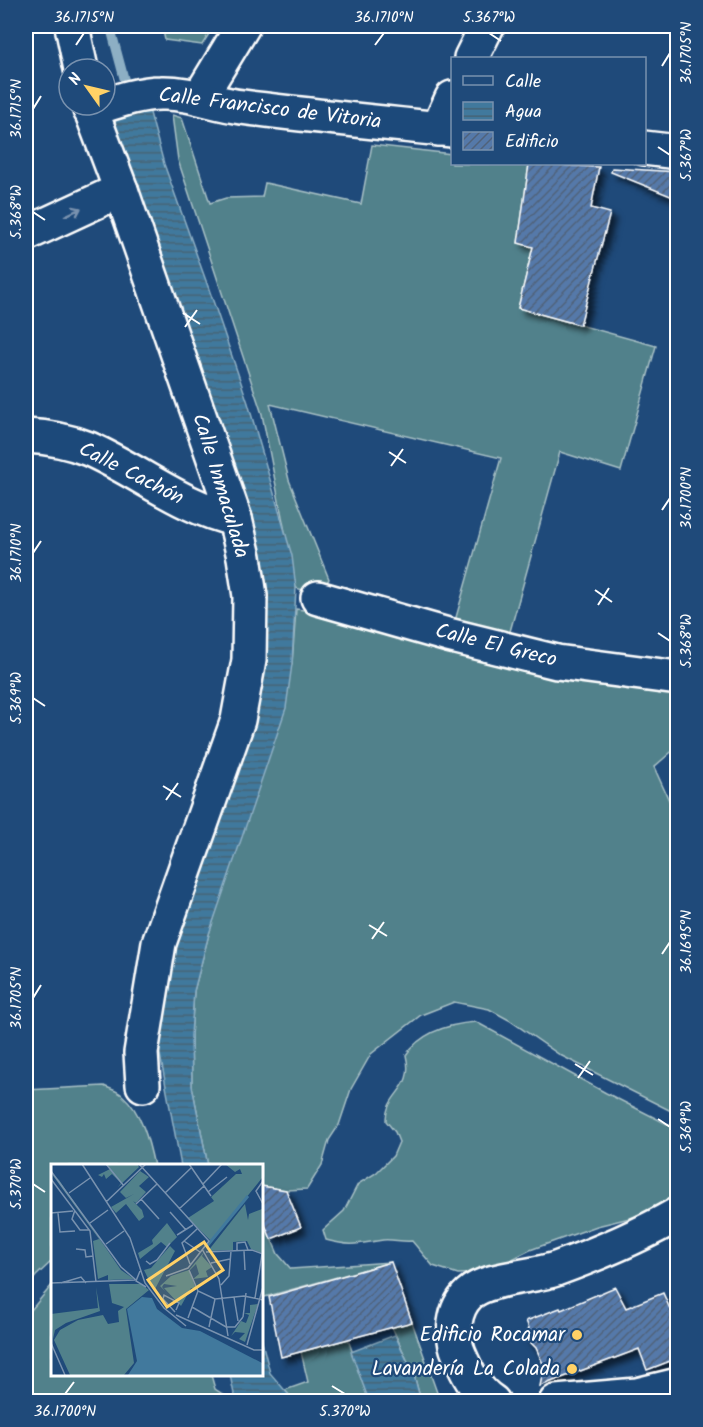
<svg xmlns="http://www.w3.org/2000/svg" width="703" height="1427" font-family="Kalam,sans-serif">
<defs>
<pattern id="water-rules" width="6" height="5" patternUnits="userSpaceOnUse" patternTransform="scale(1.5)"><rect width="6" height="5" fill="#41799d"/><path d="M0 2.5h6" fill="none" stroke="#466274"/></pattern>
<pattern id="building-hatch" width="6" height="6" patternUnits="userSpaceOnUse" patternTransform="scale(1.5)"><rect width="6" height="6" fill="#5579a9"/><path d="M-1 1l2-2M0 6l6-6M5 7l2-2" fill="none" stroke="#50627a"/></pattern>
<filter id="shadow"><feDropShadow dx="5.5" dy="5.5" stdDeviation="3" flood-color="#0009"/></filter>
</defs>
<rect width="100%" height="100%" fill="#1f4a7a"/>
<filter id="ink" filterUnits="userSpaceOnUse"><feTurbulence type="fractalNoise" baseFrequency=".0167" numOctaves="2"/><feDisplacementMap in="SourceGraphic" scale="12" xChannelSelector="R" yChannelSelector="G"/><feConvolveMatrix kernelMatrix="1 2 1 2 8 2 1 2 1" color-interpolation-filters="sRGB"/></filter>
<g filter="url(#ink)">
<g fill="#51818b" stroke="#a8c0c5" stroke-width="1.5">
<path d="M162,26h52l-12,19 -37,-5z"/>
<path d="M172,115l10,3 28,85 16,-5 36,-1 3,-14 96,21 11,-59 80,9v10h77l-11,79 15,4 -15,61 138,38 -35,125 -61,-19 -51,183 -54,-14 46,-163 -231,-54 19,76 40,99 -11,19 -9,-6 -13,-4 -34,-174 -84,-254z"/>
<path d="M296,609l29,4 352,76v58l-23,20 23,51v296l-117,-59 -51,-35 -20,-11 -35,-7 -33,13 -50,39 -20,35 -12,36 -10,15 -7,25 -15,24 -21,1 -20,-3 -5,4v-25h-53l-16,-80 -1,-50 3,-45 15,-57 83,-270z"/>
<path d="M476,1022l130,71 71,36v69l-27,15 -53,13 -67,24 -45,23 -27,1 -25,-8 -21,-25c-10,1 -20,-2 -29,-1 -26,4 -31,7 -57,0l-3,-10 21,-19 14,-27 18,-11 17,-17 6,-14 -4,-10 -9,-11c0,-30 29,-30 20,-66 15,-23 44,-31 70,-33z"/>
<path d="M104,1086c6,3 14,5 18,9 20,17 27,47 32,71h-102v95l-16,15 -10,13v-199z"/>
<path d="M261,1215l17,39 13,15 100,-7 -130,36z"/>
<path d="M52,1285v89l159,1 4,14 18,12h-207v-85z"/>
<path d="M412,1322l28,79h-19l-7,-26 -22,-48z"/>
<path d="M348,1339l21,62h-75l-9,-11 23,-8 -7,-30z"/>
</g>
<g fill="url(#water-rules)" stroke="#8dafc4" stroke-width="1.5">
<path d="M147,102l17,62 46,128 38,111 44,153 4,32 -4,76 -6,44 -77,226 -15,57 -3,45 1,50 16,80h-27l-26,-138 106,-432 -157,-480z"/>
<path d="M395,1335l19,40 7,26h-52l-18,-49z"/>
<path d="M261,1338l9,35 24,28h-55l-5,-7 -4,-19 31,-1z"/>
</g>
<g fill="none" stroke-linecap="round" stroke-linejoin="round">
<path stroke="#8dafc4" stroke-width="9" d="M110,26l18,67"/>
</g>
<g fill="url(#building-hatch)" stroke="#fff" stroke-width="1.5" filter="url(#shadow)">
<path d="M529,164l70,3 -8,41 19,5 -30,112 -62,-17 15,-61 -15,-4z"/>
<path d="M612,168l66,4v27l-67,-27z"/>
<path d="M261,1186l25,4 15,37 -30,12 -10,-24z"/>
<path d="M391,1262l21,60 -131,35 -12,-60z"/>
<path d="M615,1287l11,21 37,-15 7,16 8,3v46l-31,12 -8,-21 -99,37 4,-20 -8,-18 -12,-12 5,-8 -3,-7 34,-13 1,2z"/>
</g>
<g fill="none" stroke-linecap="round" stroke-linejoin="round">
<defs>
<g id="minor">
<path d="M72,26l9,43"/>
<path d="M471,58l16,-32"/>
<path d="M200,97l43,-71"/>
<path d="M89,105l32,85 114,329 9,38 6,39 -1,64 -11,60 -79,223 -18,110 2,32"/>
<path d="M90,110c22,-7 48,-17 71,-17 29,-1 54,11 81,14 70,9 140,16 210,23"/>
<path d="M438,129l14,-31"/>
<path d="M644,148l34,4"/>
<path d="M26,234l95,-44"/>
<path d="M26,436c21,1 43,5 63,13 50,22 92,58 146,70"/>
<path d="M318,598l130,37 109,27 121,16"/>
<path d="M493,1402c-17,-11 -26,-29 -34,-48 -8,-18 -6,-45 10,-60 17,-16 63,-17 87,-25 41,-15 84,-33 122,-55"/>
<path d="M556,1402l81,-7 41,-10"/>
</g>
</defs>
<use href="#minor" stroke="#fff" stroke-width="38"/>
<use href="#minor" stroke="#1f4a7a" stroke-width="33"/>
</g>
<defs><path id="oneway-shaft" d="M-6 0H5M1.5-3L5.5 0L1.5 3" fill="none" stroke-width="1.6" stroke-linecap="round" stroke-linejoin="round" transform="scale(1.5)"/></defs>
<use stroke="#7992af" href="#oneway-shaft" transform="translate(73 212) rotate(-25)"/>
</g>
<path fill="none" stroke="#fff" stroke-width="2" d="M489,33l12,8M76,45l8,-12M375,45l9,-12M662,66l8,-13M33,109l8,-13M658,147l12,8M33,212l12,8M183,313l17,11M185,327l12,-17M389,452l17,11M391,466l12,-17M662,510l8,-12M33,553l8,-12M595,590l17,12M598,605l11,-17M658,633l12,8M33,698l12,8M163,786l18,11M166,800l12,-17M369,925l18,11M372,939l12,-17M662,954l8,-12M33,998l8,-13M575,1064l18,11M578,1078l12,-17M658,1119l12,8M33,1184l12,8M332,1386l13,8M65,1394l9,-12"/>
<g fill="#ffd166" stroke="#1f4a7a" stroke-width="2">
<circle cx="577" cy="1335" r="6"/>
<circle cx="572" cy="1369" r="6"/>
</g>
<g text-anchor="middle" dominant-baseline="central" stroke-width="4.5" stroke-linejoin="round" paint-order="stroke">
<g font-size="21" fill="#fff" stroke="#1f4a7a">
<text transform="translate(270 109) rotate(7)">Calle Francisco de Vitoria</text>
<text transform="translate(131 474) rotate(27)">Calle Cachón</text>
<text transform="translate(220 486) rotate(73)">Calle Inmaculada</text>
<text transform="translate(496 646) rotate(14)">Calle El Greco</text>
</g>
<g font-size="21" fill="#fff" stroke="#1f4a7a" text-anchor="end">
<text x="565" y="1335">Edificio Rocamar</text>
<text x="560" y="1369">Lavandería La Colada</text>
</g>
</g>
<g transform="translate(51 1164)">
<rect width="212" height="212" fill="#1f4a7a"/>
<path d="M55,0h31l2,3 -21,20 3,-4 -12,-12 3,3 -6,5 -2,-5 -2,3 -4,-2 12,-6zM174,0h37v14l-51,63 -23,-23 26,-17 -3,-4 25,-23h6l-2,-5 -5,3zM89,7l9,6 -10,9 7,6 -10,11 -3,-2 9,9 2,7 -5,4 -13,-17 -10,9 -5,-6 23,-13 -8,4 -6,-6zM0,9l8,7 62,90 13,9 -26,1v-5l-10,4 -5,-38 6,-2zM194,40l3,16 1,-6 13,-5v44l-11,-4 -4,-8 -14,1v8l-25,1zM116,59l10,14 -10,10 -6,-5 -21,17 -2,-6 15,-9 -1,-4zM119,82l5,5 -21,40 -10,-21 7,-2zM153,88l-2,4 10,11 -6,4 2,6 -15,2 6,-5 -3,-10 -6,6h-1l7,19 -5,-1 -10,18 -17,-18 13,-2 -13,-2 -2,3 3,4 -5,-5 11,-10 18,-6zM58,120h32l8,6 -23,19 8,54 -10,12h-54l-16,-35 6,-10 18,-10 25,-5 5,9 11,-2 -1,-11 6,-4 -12,-4zM45,123l4,24 -34,12 -11,7 -2,9 -2,-25 47,-6zM207,140l-13,38 -6,-3 6,-6 -10,-1 -4,4 10,-15 5,2 3,-8 -5,-2h6v-8z" fill="#51818b"/>
<path d="M91,133l10,1 5,11 25,19 18,3 62,32v12h-134l9,-14 -10,-52z" fill="#41799d"/>
<path fill="none" stroke="#41799d" stroke-width="3" d="M156,82l41,-50"/>
<path fill="none" stroke="#7992af" stroke-width="1.5" d="M31,0l48,74 15,45 19,25 22,18M55,0l18,22M88,0l70,77 -21,27 -22,8M138,0l22,32M0,7l70,96 15,13M0,15l39,52 6,51M212,17l-7,10 7,13M152,20l19,-20M157,28l19,-15M18,29l21,-15M114,29l26,-25M90,35l18,20M55,38l40,-38M85,40l21,-20M128,45l25,-23M24,46l-3,9 8,11h9M119,48l16,18M0,49l22,-2M7,49l2,19 15,-1M39,59l18,-13M126,71l16,-10M133,77l16,11M55,80l18,-13M25,85l9,1 1,7 7,-1M151,85l17,30 9,57M186,87v-8l8,-1 3,8M193,87l1,19M155,88l46,-2 11,4M95,97l4,3 7,-4 13,-17M160,99l19,-4M139,100l-8,-21 15,-14M138,106l9,21 17,8 29,-3 19,4M89,107l-4,10 10,6M0,119l84,-3M10,119l20,-6 5,6M170,121l8,-9 2,-25M183,133l4,24M204,134l7,-44M141,143l34,20h9l8,-10M124,148l-12,-13 1,-4 15,8 -3,7M125,151l78,35h9M192,153l3,-24M137,154l10,-27M158,163l6,-28M0,179l14,32M196,181l16,-58"/>
<path fill="#ffd166" fill-opacity="0.15" stroke="#ffd166" stroke-width="3" d="M153,78l19,28 -56,37 -19,-27z"/>
<rect width="212" height="212" fill="none" stroke="#fff" stroke-width="3"/>
</g>
<rect width="703" height="1427" fill="none" stroke="#1f4a7a" stroke-width="66"/>
<rect x="451" y="57" width="195" height="108" fill="#1f4a7a" stroke="#7992af" stroke-width="1.5"/>
<rect x="463" y="76" width="30" height="9" fill="#1f4a7a" stroke="#7992af" stroke-width="1.5"/>
<text x="505" y="87" font-size="18" fill="#ffffff">Calle</text>
<rect x="463" y="102" width="30" height="18" fill="url(#water-rules)" stroke="#7992af" stroke-width="1.5"/>
<text x="505" y="117" font-size="18" fill="#ffffff">Agua</text>
<rect x="463" y="132" width="30" height="18" fill="url(#building-hatch)" stroke="#7992af" stroke-width="1.5"/>
<text x="505" y="147" font-size="18" fill="#ffffff">Edificio</text>
<g transform="translate(87 87) rotate(304)"><circle r="28" fill="#1f4a7a" stroke="#7992af" stroke-width="1.5"/>
<path d="M0-4.5L10 22L0 15L-10 22Z" fill="#ffd166"/>
<text y="-9" font-size="16" font-weight="bold" text-anchor="middle" fill="#ffffff">N</text>
</g>
<rect x="33" y="33" width="637" height="1361" fill="none" stroke="#fff" stroke-width="2"/>
<g font-size="15" text-anchor="middle" fill="#fff">
<text x="84" y="22">36.1715°N</text>
<text x="384" y="22">36.1710°N</text>
<text x="489" y="22">5.367°W</text>
<text transform="translate(686 53) rotate(-90)" y="5">36.1705°N</text>
<text transform="translate(16 109) rotate(-90)" y="5">36.1715°N</text>
<text transform="translate(686 155) rotate(-90)" y="5">5.367°W</text>
<text transform="translate(16 212) rotate(-90)" y="5">5.368°W</text>
<text transform="translate(686 498) rotate(-90)" y="5">36.1700°N</text>
<text transform="translate(16 553) rotate(-90)" y="5">36.1710°N</text>
<text transform="translate(686 641) rotate(-90)" y="5">5.368°W</text>
<text transform="translate(16 698) rotate(-90)" y="5">5.369°W</text>
<text transform="translate(686 942) rotate(-90)" y="5">36.1695°N</text>
<text transform="translate(16 998) rotate(-90)" y="5">36.1705°N</text>
<text transform="translate(686 1127) rotate(-90)" y="5">5.369°W</text>
<text transform="translate(16 1184) rotate(-90)" y="5">5.370°W</text>
<text x="65" y="1416">36.1700°N</text>
<text x="345" y="1416">5.370°W</text>
</g>
</svg>
